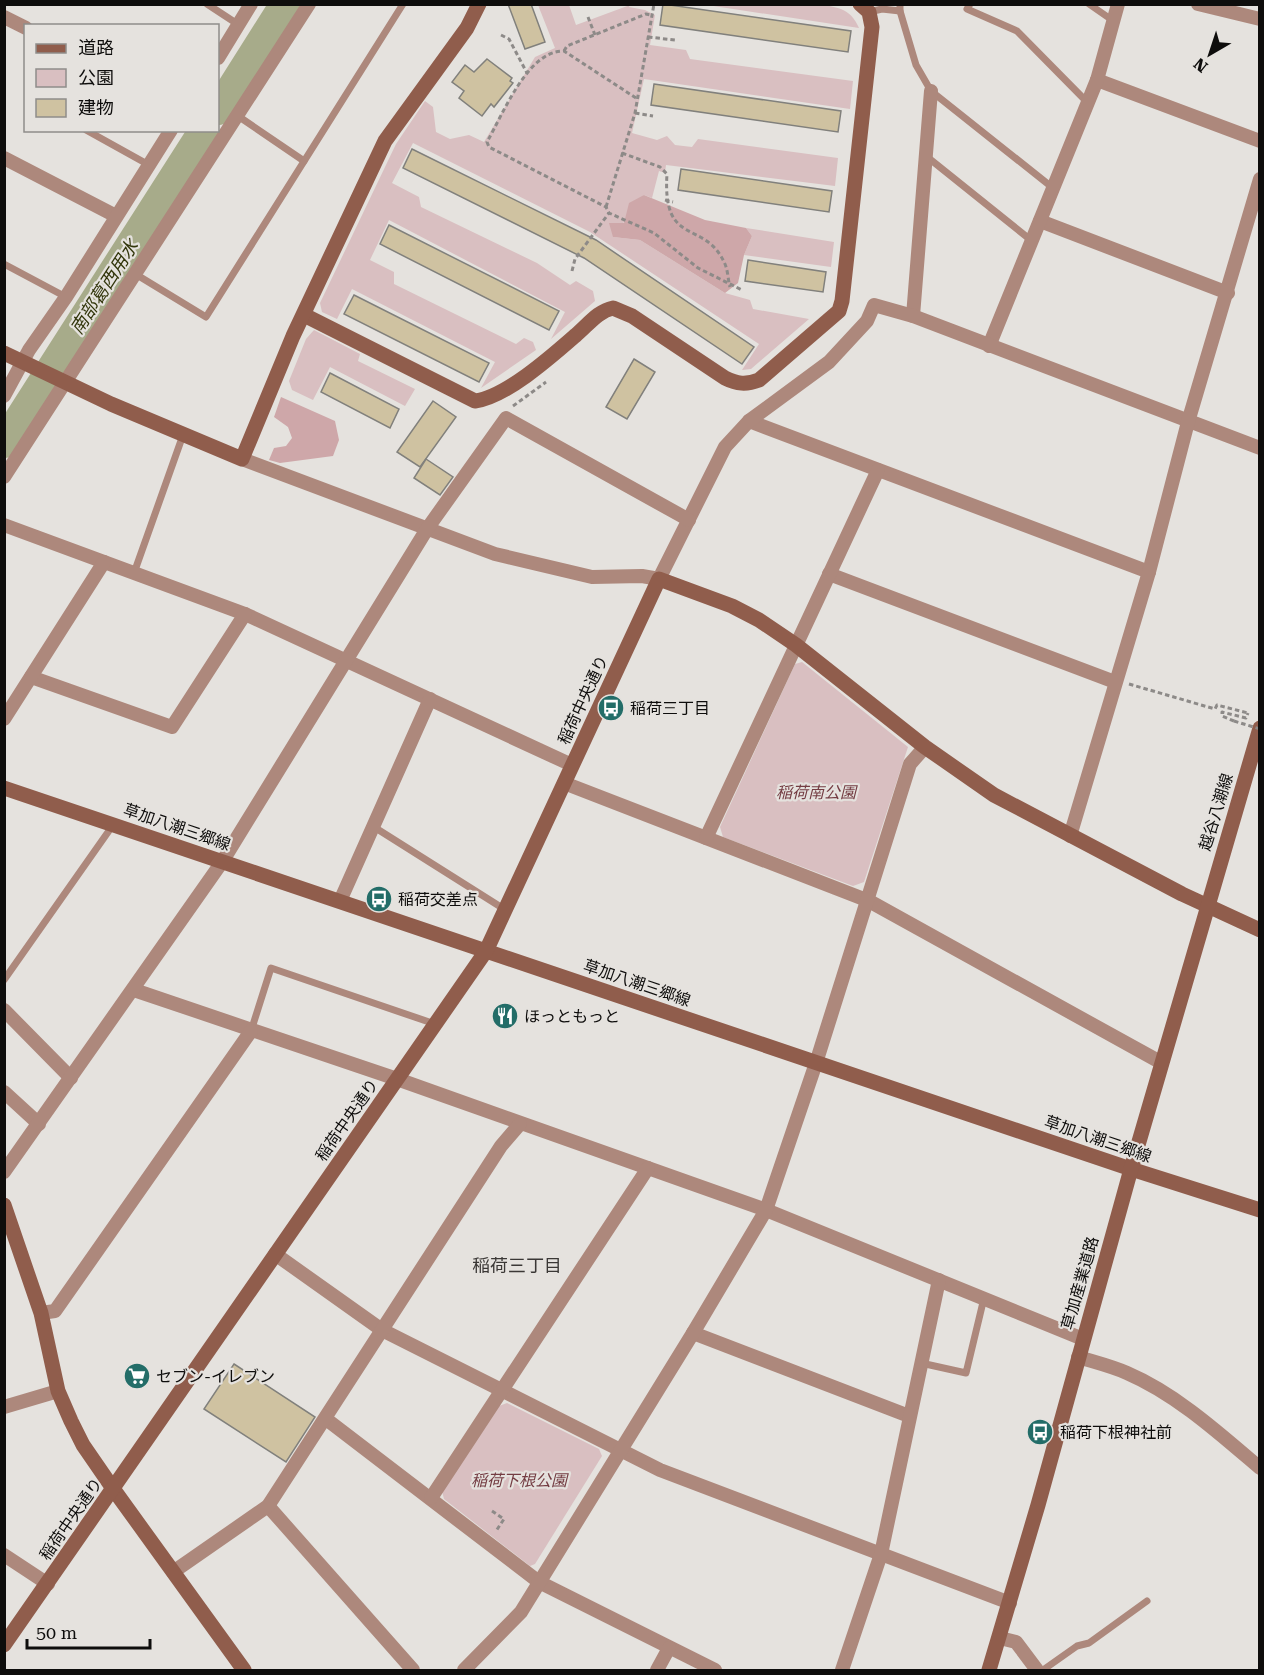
<svg xmlns="http://www.w3.org/2000/svg" width="1264" height="1675" font-family="'Roboto Serif','Noto Sans JP',serif">
<rect width="100%" height="100%" fill="#e5e2de"/>
<g fill="#d9bfc1">
<path d="M815,4c21,3 35,3 44,24l-152,-23z"/>
<path d="M538,5h31l7,20 54,-20 -1,2 16,3 10,5 -5,30 36,5 4,9 163,22 -3,28 -206,-30 -12,54 25,7 10,-4 8,9 17,2 6,-8 140,19 -3,28 -169,-21 -1,8 -6,-2 -7,27 -8,-3 -31,42 27,3 85,53 25,7 3,9 56,10 -58,50 -9,1 17,-26 -169,-112 -177,-89 -21,40 27,14 2,10 116,56 33,22 6,-4 17,10 2,10 -44,38 14,-27 -176,-92 -19,40 24,12v12l122,60 8,-6 9,4 3,8 -55,38 14,-26 -143,-73 -15,30 -15,-7 -2,-9 76,-159 29,-43 8,6 3,25 14,7 19,-4 15,7 51,-85 20,-9z"/>
<path d="M746,228l88,14 -3,25 -87,-12 8,-19z"/>
<path d="M314,330l46,24 -2,7 57,28 -10,17 -75,-39 -17,33 -21,-10 -3,-9 17,-42z"/>
<path d="M802,662l106,85 -44,135 -11,4 -130,-49 -3,-10 75,-163z"/>
<path d="M507,1403l92,46 3,7 -67,108 -5,2 -86,-67 -2,-8 57,-85z"/>
</g>
<g fill="#cea7a9">
<path d="M644,195l61,25 41,8 6,8 -8,19 -6,28 -13,10 -85,-53 -27,-3 -4,-14h15l5,-20z"/>
<path d="M281,397l54,24 4,19 -6,16 -53,7 -11,-3 5,-12 12,-2 6,-8 -4,-11 -14,-10z"/>
</g>
<g fill="none" stroke-linecap="round" stroke-linejoin="round">
<g stroke="#a7ab8a" stroke-width="30">
<path d="M218,110l67,-106"/>
<path d="M4,443l200,-313"/>
</g>
</g>
<g fill="#cfc2a1" stroke="#81807c" stroke-width="1.5">
<path d="M508,4h23l14,38 -20,7z"/>
<path d="M663,4l188,27 -3,21 -188,-27z"/>
<path d="M487,59l25,19 -2,3 3,2 -19,24 -3,-3 -9,12 -23,-18 5,-7 -12,-9 13,-17 9,7z"/>
<path d="M654,84l187,27 -3,21 -187,-27z"/>
<path d="M412,149l184,91 158,107 -12,17 -158,-106 -181,-90z"/>
<path d="M681,169l151,22 -3,21 -151,-22z"/>
<path d="M389,225l170,86 -10,19 -169,-86z"/>
<path d="M748,260l78,12 -3,20 -78,-11z"/>
<path d="M354,295l135,68 -10,19 -135,-68z"/>
<path d="M634,359l21,13 -28,47 -21,-12z"/>
<path d="M330,373l69,36 -9,19 -69,-36z"/>
<path d="M433,401l23,16 -36,50 -23,-15z"/>
<path d="M426,459l27,18 -13,18 -26,-17z"/>
<path d="M234,1364l81,53 -29,45 -82,-53z"/>
</g>
<g fill="none" stroke-linecap="round" stroke-linejoin="round">
<g stroke="#8d8a88" stroke-width="3" stroke-dasharray="4.5 3" stroke-linecap="butt">
<path d="M588,17l7,18"/>
<path d="M501,35l8,4 18,34"/>
<path d="M648,37l27,3"/>
<path d="M564,51l3,-5 79,-32 5,1"/>
<path d="M636,98l-72,-47c-36,-1 -61,63 -77,91l2,5 117,60 3,6 45,20 44,35 44,22"/>
<path d="M635,113l18,3"/>
<path d="M622,153l38,14 7,7c-5,75 38,44 58,90 3,7 3,16 5,23"/>
<path d="M665,200l8,2"/>
<path d="M606,207l29,-94 19,-109"/>
<path d="M572,271l3,-12 34,-46"/>
<path d="M513,406l33,-24"/>
<path d="M1129,684l86,25 2,-4 31,8"/>
<path d="M1234,721l-12,-5v-4l24,6 2,-5"/>
<path d="M492,1511l12,8 -8,12"/>
</g>
<g stroke="#ad887c" stroke-width="7">
<path d="M207,4l32,21"/>
<path d="M970,4l-3,5 50,22 71,72"/>
<path d="M1089,4l23,16"/>
<path d="M900,11l16,54 15,26 122,97"/>
<path d="M869,12l13,-3 18,2v-7"/>
<path d="M238,116l66,45"/>
<path d="M86,130l63,35"/>
<path d="M926,156l106,85"/>
<path d="M4,264l62,33"/>
<path d="M137,275l69,42 197,-313"/>
<path d="M134,573l49,-138"/>
<path d="M374,827l130,82"/>
<path d="M4,980l109,-155"/>
<path d="M251,1031l20,-63 164,56"/>
<path d="M921,1363l45,10 18,-75"/>
<path d="M1043,1670l34,-24 12,-3 58,-42"/>
</g>
<g stroke="#ad887c" stroke-width="14">
<path d="M1198,4l62,15"/>
<path d="M4,17l22,11"/>
<path d="M218,58l33,-54"/>
<path d="M1097,80l163,61"/>
<path d="M4,158l112,58"/>
<path d="M1040,221l188,72"/>
<path d="M913,316l18,-225"/>
<path d="M989,346l108,-266 21,-76"/>
<path d="M4,396l25,-46 37,-53 105,-167"/>
<path d="M749,421l400,151"/>
<path d="M242,459l253,95 97,23 50,-1 17,3 66,-132 24,-26 80,-59 38,-41 7,-16 39,11 347,132"/>
<path d="M4,477l305,-473"/>
<path d="M4,525l241,89 327,151"/>
<path d="M829,574l286,108"/>
<path d="M31,677l141,50 73,-113"/>
<path d="M4,719l100,-157"/>
<path d="M564,783l305,118 293,162"/>
<path d="M1070,836l79,-264 39,-150 72,-243"/>
<path d="M706,838l172,-368"/>
<path d="M340,901l90,-202"/>
<path d="M134,990l263,89 369,131 317,129"/>
<path d="M4,1010l67,68"/>
<path d="M4,1092l35,32"/>
<path d="M4,1172l218,-310 205,-333 79,-111 183,102"/>
<path d="M275,1254l107,76 278,140 350,133"/>
<path d="M41,1313l14,-2 196,-280"/>
<path d="M693,1333l216,83"/>
<path d="M1078,1357c16,5 33,9 49,16 49,21 92,60 133,95"/>
<path d="M4,1407l54,-16"/>
<path d="M326,1419l213,163 176,88"/>
<path d="M431,1498l217,-330"/>
<path d="M268,1506l145,164"/>
<path d="M4,1555l44,29"/>
<path d="M173,1572l95,-66 233,-360 19,-22"/>
<path d="M1000,1638l16,4 21,28"/>
<path d="M464,1670l57,-58 172,-279 73,-123 50,-147 94,-299 15,-17"/>
<path d="M657,1670l12,-22"/>
<path d="M842,1670l39,-116 58,-274"/>
</g>
<g stroke="#905d4c" stroke-width="15">
<path d="M304,315l171,86c31,-4 77,-45 101,-66 12,-10 22,-24 37,-27l19,8 93,62c12,6 21,7 34,2l80,-69 3,-10 30,-274 -3,-15 -9,-8"/>
<path d="M4,353l107,51 131,55 51,-123 92,-195 82,-113 12,-24"/>
<path d="M4,788l1127,381 129,41"/>
<path d="M4,1205l37,108 17,78 13,30 12,24 31,45 130,180"/>
<path d="M4,1645l482,-694 173,-372 73,27 27,14 37,25 129,102 69,48 188,99 78,36"/>
<path d="M989,1670l49,-165 93,-336 129,-441"/>
</g>
<path stroke="#8d8a88" stroke-width="3" stroke-dasharray="4.5 3" stroke-linecap="butt" d="M1234,721l26,8"/>
</g>
<defs>
<symbol id="bus-disc" viewBox="-11 -11 22 22"><circle r="9.5" fill="#236d68" stroke="#e5e2de"/><path d="M-5-6H5V4H4V6H2V4H-2V6H-4V4H-5ZM-3.5-4V0h7V-4ZM-3.5 1.2v1.5H-2V1.2ZM2 1.2v1.5H3.5V1.2Z" fill="#fff"/></symbol>
<symbol id="restaurant-disc" viewBox="-11 -11 22 22"><circle r="9.5" fill="#236d68" stroke="#e5e2de"/><path d="M-5-6h1v4h1v-4h1v4h1v-4h1v5L-1.5 .5V6h-2V.5L-5-1ZM5-6V6H3V1.5H1.5Q1.5-4 5-6Z" fill="#fff"/></symbol>
<symbol id="supermarket-disc" viewBox="-11 -11 22 22"><circle r="9.5" fill="#236d68" stroke="#e5e2de"/><path d="M-6-5.5h2.5l.6 2H6L4.5 2H-2.5L-4.4-4H-6ZM-1.5 3.2a1.3 1.3 0 1 0 .1 0ZM3 3.2a1.3 1.3 0 1 0 .1 0Z" fill="#fff"/></symbol>
</defs>
<g fill-rule="evenodd">
<use href="#bus-disc" x="596" y="693" width="30" height="30"/>
<use href="#bus-disc" x="364" y="884" width="30" height="30"/>
<use href="#restaurant-disc" x="490" y="1001" width="30" height="30"/>
<use href="#supermarket-disc" x="122" y="1361" width="30" height="30"/>
<use href="#bus-disc" x="1025" y="1417" width="30" height="30"/>
</g>
<g text-anchor="middle" dominant-baseline="central" stroke-width="4.5" stroke-linejoin="round" paint-order="stroke">
<g font-size="16" fill="#0e0d0c" stroke="#e5e2de">
<text transform="translate(583 700) rotate(-65)">稲荷中央通り</text>
<text transform="translate(1216 812) rotate(-73)">越谷八潮線</text>
<text transform="translate(177 827) rotate(19)">草加八潮三郷線</text>
<text transform="translate(637 983) rotate(19)">草加八潮三郷線</text>
<text transform="translate(347 1120) rotate(-55)">稲荷中央通り</text>
<text transform="translate(1098 1139) rotate(19)">草加八潮三郷線</text>
<text transform="translate(1080 1283) rotate(-74)">草加産業道路</text>
<text transform="translate(71 1519) rotate(-55)">稲荷中央通り</text>
</g>
<g font-size="16" fill="#0e0d0c" stroke="#e5e2de" text-anchor="start">
<text x="630" y="708">稲荷三丁目</text>
<text x="398" y="899">稲荷交差点</text>
<text x="524" y="1016">ほっともっと</text>
<text x="156" y="1376">セブン-イレブン</text>
<text x="1060" y="1432">稲荷下根神社前</text>
</g>
<g font-size="16" font-style="italic" fill="#743d43" stroke="#e5e2de">
<text x="816" y="792">稲荷南公園</text>
<text x="519" y="1480">稲荷下根公園</text>
</g>
<g font-size="18" font-style="italic" fill="#31350a" stroke="#e5e2de">
<text transform="translate(104 287) rotate(-57)">南部葛西用水</text>
</g>
<g font-size="18" fill="#3b3836" stroke="#e5e2de">
<text x="517" y="1265">稲荷三丁目</text>
</g>
</g>
<rect width="1264" height="1675" fill="none" stroke="#0e0d0c" stroke-width="12"/>
<rect x="24" y="24" width="195" height="108" fill="#e5e2de" stroke="#8f8d8a" stroke-width="1.5"/>
<rect x="36" y="44" width="30" height="9" fill="#905d4c" stroke="#8f8d8a" stroke-width="1.5"/>
<text x="78" y="54" font-size="18" fill="#0e0d0c">道路</text>
<rect x="36" y="69" width="30" height="18" fill="#d9bfc1" stroke="#8f8d8a" stroke-width="1.5"/>
<text x="78" y="84" font-size="18" fill="#0e0d0c">公園</text>
<rect x="36" y="99" width="30" height="18" fill="#cfc2a1" stroke="#8f8d8a" stroke-width="1.5"/>
<text x="78" y="114" font-size="18" fill="#0e0d0c">建物</text>
<g transform="translate(1210 54) rotate(219)" stroke="#e5e2de" stroke-width="4.5" paint-order="stroke">
<path d="M0-4.5L10 22L0 15L-10 22Z" fill="#0e0d0c"/>
<text y="-9" font-size="16" font-weight="bold" text-anchor="middle" fill="#0e0d0c">N</text>
</g>
<path d="M27 1639v9h123v-9" fill="none" stroke="#0e0d0c" stroke-width="3"/>
<text x="36" y="1639" font-size="18" fill="#0e0d0c" stroke="#e5e2de" stroke-width="4.5" paint-order="stroke">50 m</text>
</svg>
